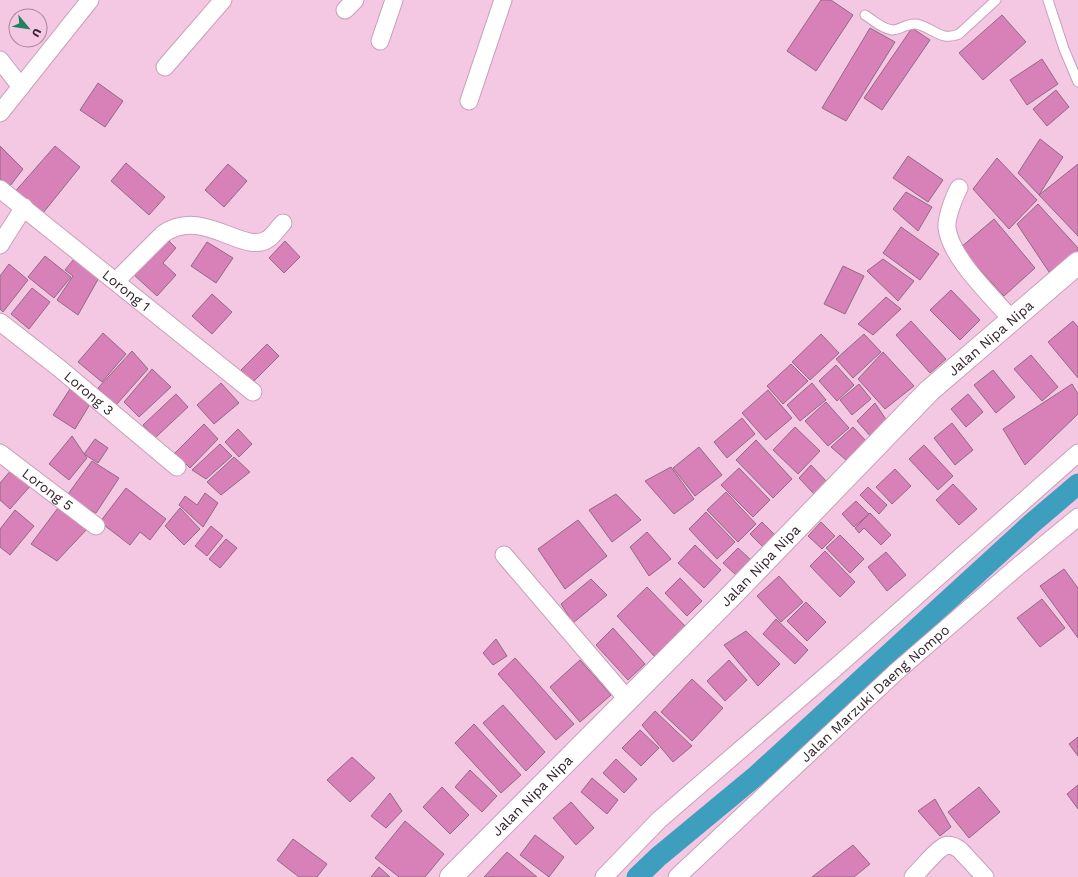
<svg xmlns="http://www.w3.org/2000/svg" width="1078" height="877" font-family="'Work Sans',sans-serif">
<rect width="100%" height="100%" fill="#f4c7e2"/>
<g fill="none" stroke-linecap="round" stroke-linejoin="round">
<path stroke="#3d9fbd" stroke-width="21" d="M637,877l21,-20 99,-82 274,-251 47,-40"/>
</g>
<g fill="#d781b8" stroke="#926a83">
<path d="M821,0h10l22,15 -37,56 -29,-20z"/>
<path d="M1002,15l24,27 -43,38 -24,-27z"/>
<path d="M870,28l25,14 -49,79 -24,-13z"/>
<path d="M912,28l18,12 -48,70 -18,-12z"/>
<path d="M1042,59l16,25 -31,21 -17,-25z"/>
<path d="M98,83l25,18 -18,26 -25,-17z"/>
<path d="M1056,90l13,17 -22,19 -14,-17z"/>
<path d="M1040,139l23,18 -24,38 -21,-22z"/>
<path d="M0,146l23,23 -13,17 -10,-7z"/>
<path d="M55,146l25,21 -37,46 -30,-19z"/>
<path d="M908,156l35,24 -15,22 -35,-24z"/>
<path d="M997,158l40,42 -28,29 -36,-40z"/>
<path d="M126,163l39,34 -16,18 -38,-34z"/>
<path d="M228,164l19,17 -23,26 -19,-17z"/>
<path d="M1078,164v72l-39,-41z"/>
<path d="M906,192l26,15 -14,24 -25,-22z"/>
<path d="M1038,204l40,44v8l-27,19 -34,-51z"/>
<path d="M994,219l41,49 -31,28 -44,-48z"/>
<path d="M901,227l38,27 -19,26 -37,-27z"/>
<path d="M166,238l10,10 -13,15 13,12 -19,21 -24,-22z"/>
<path d="M285,241l15,16 -16,16 -15,-15z"/>
<path d="M207,242l26,16 -17,25 -25,-17z"/>
<path d="M78,254l23,20 -23,41 -21,-15 16,-24 -8,-6z"/>
<path d="M45,256l26,21 -17,21 -26,-21z"/>
<path d="M883,259l31,22 -16,20 -31,-30z"/>
<path d="M9,264l19,16 -25,32 -3,-3v-33z"/>
<path d="M843,266l21,10 -19,38 -21,-10z"/>
<path d="M32,288l18,14 -21,27 -18,-15z"/>
<path d="M951,290l29,30 -20,20 -30,-30z"/>
<path d="M212,294l20,18 -20,22 -20,-18z"/>
<path d="M886,297l15,12 -28,26 -15,-11z"/>
<path d="M911,321l35,38 -16,14 -34,-38z"/>
<path d="M1073,321l5,6v51l-30,-36z"/>
<path d="M103,333l23,21 -24,28 -24,-20z"/>
<path d="M821,334l18,19 -29,27 -18,-18z"/>
<path d="M864,334l17,18 -28,26 -17,-19z"/>
<path d="M267,344l12,12 -26,26 -12,-12z"/>
<path d="M132,351l16,18 -32,36 -18,-17z"/>
<path d="M883,352l31,34 -29,23 -27,-30z"/>
<path d="M1031,355l27,32 -16,14 -28,-32z"/>
<path d="M791,364l17,17 -25,23 -16,-18z"/>
<path d="M836,365l18,20 -17,16 -18,-20z"/>
<path d="M152,369l19,18 -32,30 -15,-15z"/>
<path d="M993,370l22,27 -19,16 -22,-28z"/>
<path d="M221,383l18,20 -25,21 -17,-19z"/>
<path d="M812,383l14,17 -26,21 -13,-16z"/>
<path d="M859,384l12,15 -19,16 -12,-15z"/>
<path d="M1072,384l6,10v20l-53,51 -22,-36z"/>
<path d="M72,386l21,13 -18,30 -22,-14z"/>
<path d="M768,390l24,28 -26,22 -24,-27z"/>
<path d="M176,394l12,13 -33,31 -12,-13z"/>
<path d="M968,394l15,18 -17,15 -15,-18z"/>
<path d="M826,402l23,26 -21,18 -23,-25z"/>
<path d="M875,403l12,18 -15,17 -15,-17z"/>
<path d="M742,418l13,16 -28,24 -13,-16z"/>
<path d="M952,423l21,27 -18,15 -21,-27z"/>
<path d="M204,424l14,15 -28,29 -15,-15z"/>
<path d="M795,427l25,24 -22,23 -25,-24z"/>
<path d="M853,427l13,14 -20,19 -15,-13z"/>
<path d="M238,429l14,15 -13,13 -14,-15z"/>
<path d="M72,436l15,22 -18,22 -20,-16z"/>
<path d="M95,439l13,9 -10,15 -14,-9z"/>
<path d="M756,440l36,39 -19,19 -37,-38z"/>
<path d="M220,444l12,12 -26,23 -14,-9z"/>
<path d="M924,445l29,31 -15,14 -29,-31z"/>
<path d="M699,447l23,28 -27,21 -22,-28z"/>
<path d="M234,457l16,15 -29,23 -14,-13z"/>
<path d="M92,461l27,17 -23,35 -30,-16z"/>
<path d="M811,465l17,18 -14,11 -15,-16z"/>
<path d="M671,467l23,32 -20,15 -29,-33z"/>
<path d="M13,468l19,16 -22,25 -10,-9v-17z"/>
<path d="M739,468l31,32 -17,17 -32,-32z"/>
<path d="M895,469l16,17 -19,18 -16,-17z"/>
<path d="M953,484l24,25 -18,16 -23,-25z"/>
<path d="M868,487l19,18 -8,9 -19,-19z"/>
<path d="M126,488l40,31 -16,21 -10,-8 -10,13 -30,-23z"/>
<path d="M726,492l30,32 -18,18 -31,-32z"/>
<path d="M205,493l13,10 -15,24 -24,-22 6,-9 12,9z"/>
<path d="M616,494l25,26 -29,22 -23,-32z"/>
<path d="M856,501l13,13 -15,13 -12,-13z"/>
<path d="M61,504l27,24 -31,33 -26,-17z"/>
<path d="M180,508l20,21 -16,16 -19,-19z"/>
<path d="M15,510l19,16 -24,29 -10,-8v-18z"/>
<path d="M706,512l29,30 -18,17 -28,-30z"/>
<path d="M870,513l21,22 -10,10 -17,-17 -5,5 -4,-5z"/>
<path d="M578,520l29,36 -42,33 -27,-40z"/>
<path d="M762,522l13,13 -12,12 -13,-13z"/>
<path d="M821,522l14,14 -13,13 -14,-13z"/>
<path d="M211,526l12,10 -16,20 -12,-10z"/>
<path d="M647,532l24,27 -22,17 -19,-29z"/>
<path d="M840,535l24,24 -14,14 -24,-25z"/>
<path d="M226,539l11,9 -17,20 -11,-9z"/>
<path d="M695,545l26,25 -17,18 -26,-25z"/>
<path d="M738,548l13,12 -15,15 -13,-12z"/>
<path d="M825,551l30,31 -15,15 -30,-31z"/>
<path d="M886,552l20,23 -19,16 -19,-24z"/>
<path d="M1064,569l14,19v50l-38,-52z"/>
<path d="M779,576l24,26 -22,20 -24,-26z"/>
<path d="M680,578l22,23 -15,15 -22,-23z"/>
<path d="M591,579l16,16 -34,28 -12,-19z"/>
<path d="M647,587l38,39 -30,31 -38,-41z"/>
<path d="M1042,599l23,29 -25,19 -23,-29z"/>
<path d="M806,602l20,20 -19,19 -20,-20z"/>
<path d="M776,619l32,31 -13,14 -32,-30z"/>
<path d="M613,628l32,36 -17,16 -32,-35z"/>
<path d="M746,631l34,33 -22,22 -34,-41z"/>
<path d="M496,639l11,17 -14,9 -10,-12z"/>
<path d="M515,658l59,66 -18,16 -58,-66z"/>
<path d="M580,660l31,35 -31,27 -30,-35z"/>
<path d="M729,660l18,20 -22,21 -18,-20z"/>
<path d="M692,679l31,29 -31,33 -31,-29z"/>
<path d="M503,705l42,47 -19,19 -43,-48z"/>
<path d="M655,711l37,35 -19,16 -31,-37z"/>
<path d="M474,724l47,51 -20,18 -46,-50z"/>
<path d="M640,730l19,18 -18,18 -19,-18z"/>
<path d="M1078,737v19l-9,-12z"/>
<path d="M352,757l23,21 -25,24 -23,-22z"/>
<path d="M616,759l21,20 -13,14 -21,-20z"/>
<path d="M470,770l27,26 -15,16 -27,-25z"/>
<path d="M592,778l26,22 -11,14 -26,-22z"/>
<path d="M1078,785v24l-11,-15z"/>
<path d="M442,787l27,28 -19,19 -27,-27z"/>
<path d="M979,787l21,25 -31,26 -21,-26z"/>
<path d="M390,793l12,18 -16,17 -15,-12z"/>
<path d="M935,799l16,28 -11,9 -22,-25z"/>
<path d="M571,802l23,26 -18,17 -23,-27z"/>
<path d="M405,821l39,33 -19,23h-26l-24,-19z"/>
<path d="M535,835l29,22 -15,20 -29,-22z"/>
<path d="M293,839l34,25 -10,13h-18l-22,-17z"/>
<path d="M853,845l17,19 -16,13h-42z"/>
<path d="M507,852l30,25h-53z"/>
<path d="M379,867l11,10h-19z"/>
</g>
<g fill="none" stroke-linecap="round" stroke-linejoin="round">
<defs>
<g id="lane">
<path d="M1048,0l16,49 14,33"/>
<path d="M865,15c8,5 17,14 27,15 8,0 15,-7 24,-6 17,3 24,18 43,10l37,-34"/>
</g>
<g id="street">
<path d="M345,10l10,-10"/>
<path d="M380,41l14,-41"/>
<path d="M0,60l21,27"/>
<path d="M165,67l58,-67"/>
<path d="M469,101l34,-101"/>
<path d="M0,113l90,-113"/>
<path d="M959,188c-5,9 -13,30 -12,40 4,31 45,68 65,92"/>
<path id="s1" d="M0,189l253,203"/>
<path d="M0,245l24,-38"/>
<path d="M116,281l47,-47c40,-28 81,22 105,5 6,-4 10,-11 15,-16"/>
<path id="s2" d="M0,322l59,46 118,99"/>
<path id="s3" d="M0,453l96,73"/>
<path d="M504,555l124,145"/>
<path d="M604,877l55,-57 175,-151 244,-216"/>
<path id="s4" d="M677,877l219,-205 120,-104 62,-51"/>
<path d="M913,877c7,-7 24,-28 32,-31 5,-2 11,1 15,4l25,27"/>
</g>
<g id="secondary">
<path id="s5" d="M451,877l279,-280 199,-206 149,-128"/>
</g>
</defs>
<use href="#lane" stroke="#ca9fb9" stroke-width="11"/>
<use href="#street" stroke="#ca9fb9" stroke-width="19"/>
<use href="#secondary" stroke="#ca9fb9" stroke-width="24"/>
<use href="#lane" stroke="#fff" stroke-width="9"/>
<use href="#street" stroke="#fff" stroke-width="17"/>
<use href="#secondary" stroke="#fff" stroke-width="22"/>
</g>
<g text-anchor="middle" dominant-baseline="central" stroke-width="3" stroke-linejoin="round" paint-order="stroke">
<g font-size="14" fill="#34232e" stroke="#f4c7e2">
<text stroke="none"><textPath href="#s1" startOffset="162">Lorong 1</textPath></text>
<text stroke="none"><textPath href="#s5" startOffset="763">Jalan Nipa Nipa</textPath></text>
<text stroke="none"><textPath href="#s2" startOffset="114">Lorong 3</textPath></text>
<text stroke="none"><textPath href="#s3" startOffset="60">Lorong 5</textPath></text>
<text stroke="none"><textPath href="#s5" startOffset="439">Jalan Nipa Nipa</textPath></text>
<text stroke="none"><textPath href="#s4" startOffset="270">Jalan Marzuki Daeng Nompo</textPath></text>
<text stroke="none"><textPath href="#s5" startOffset="115">Jalan Nipa Nipa</textPath></text>
</g>
</g>
<g transform="translate(28 28) rotate(119)"><circle r="19" fill="#f4c7e2" stroke="#a7859a"/>
<path d="M0-3L7 15L0 10L-7 15Z" fill="#21835c"/>
<text y="-6" font-size="11" font-weight="bold" text-anchor="middle" fill="#34232e">U</text>
</g>
</svg>
